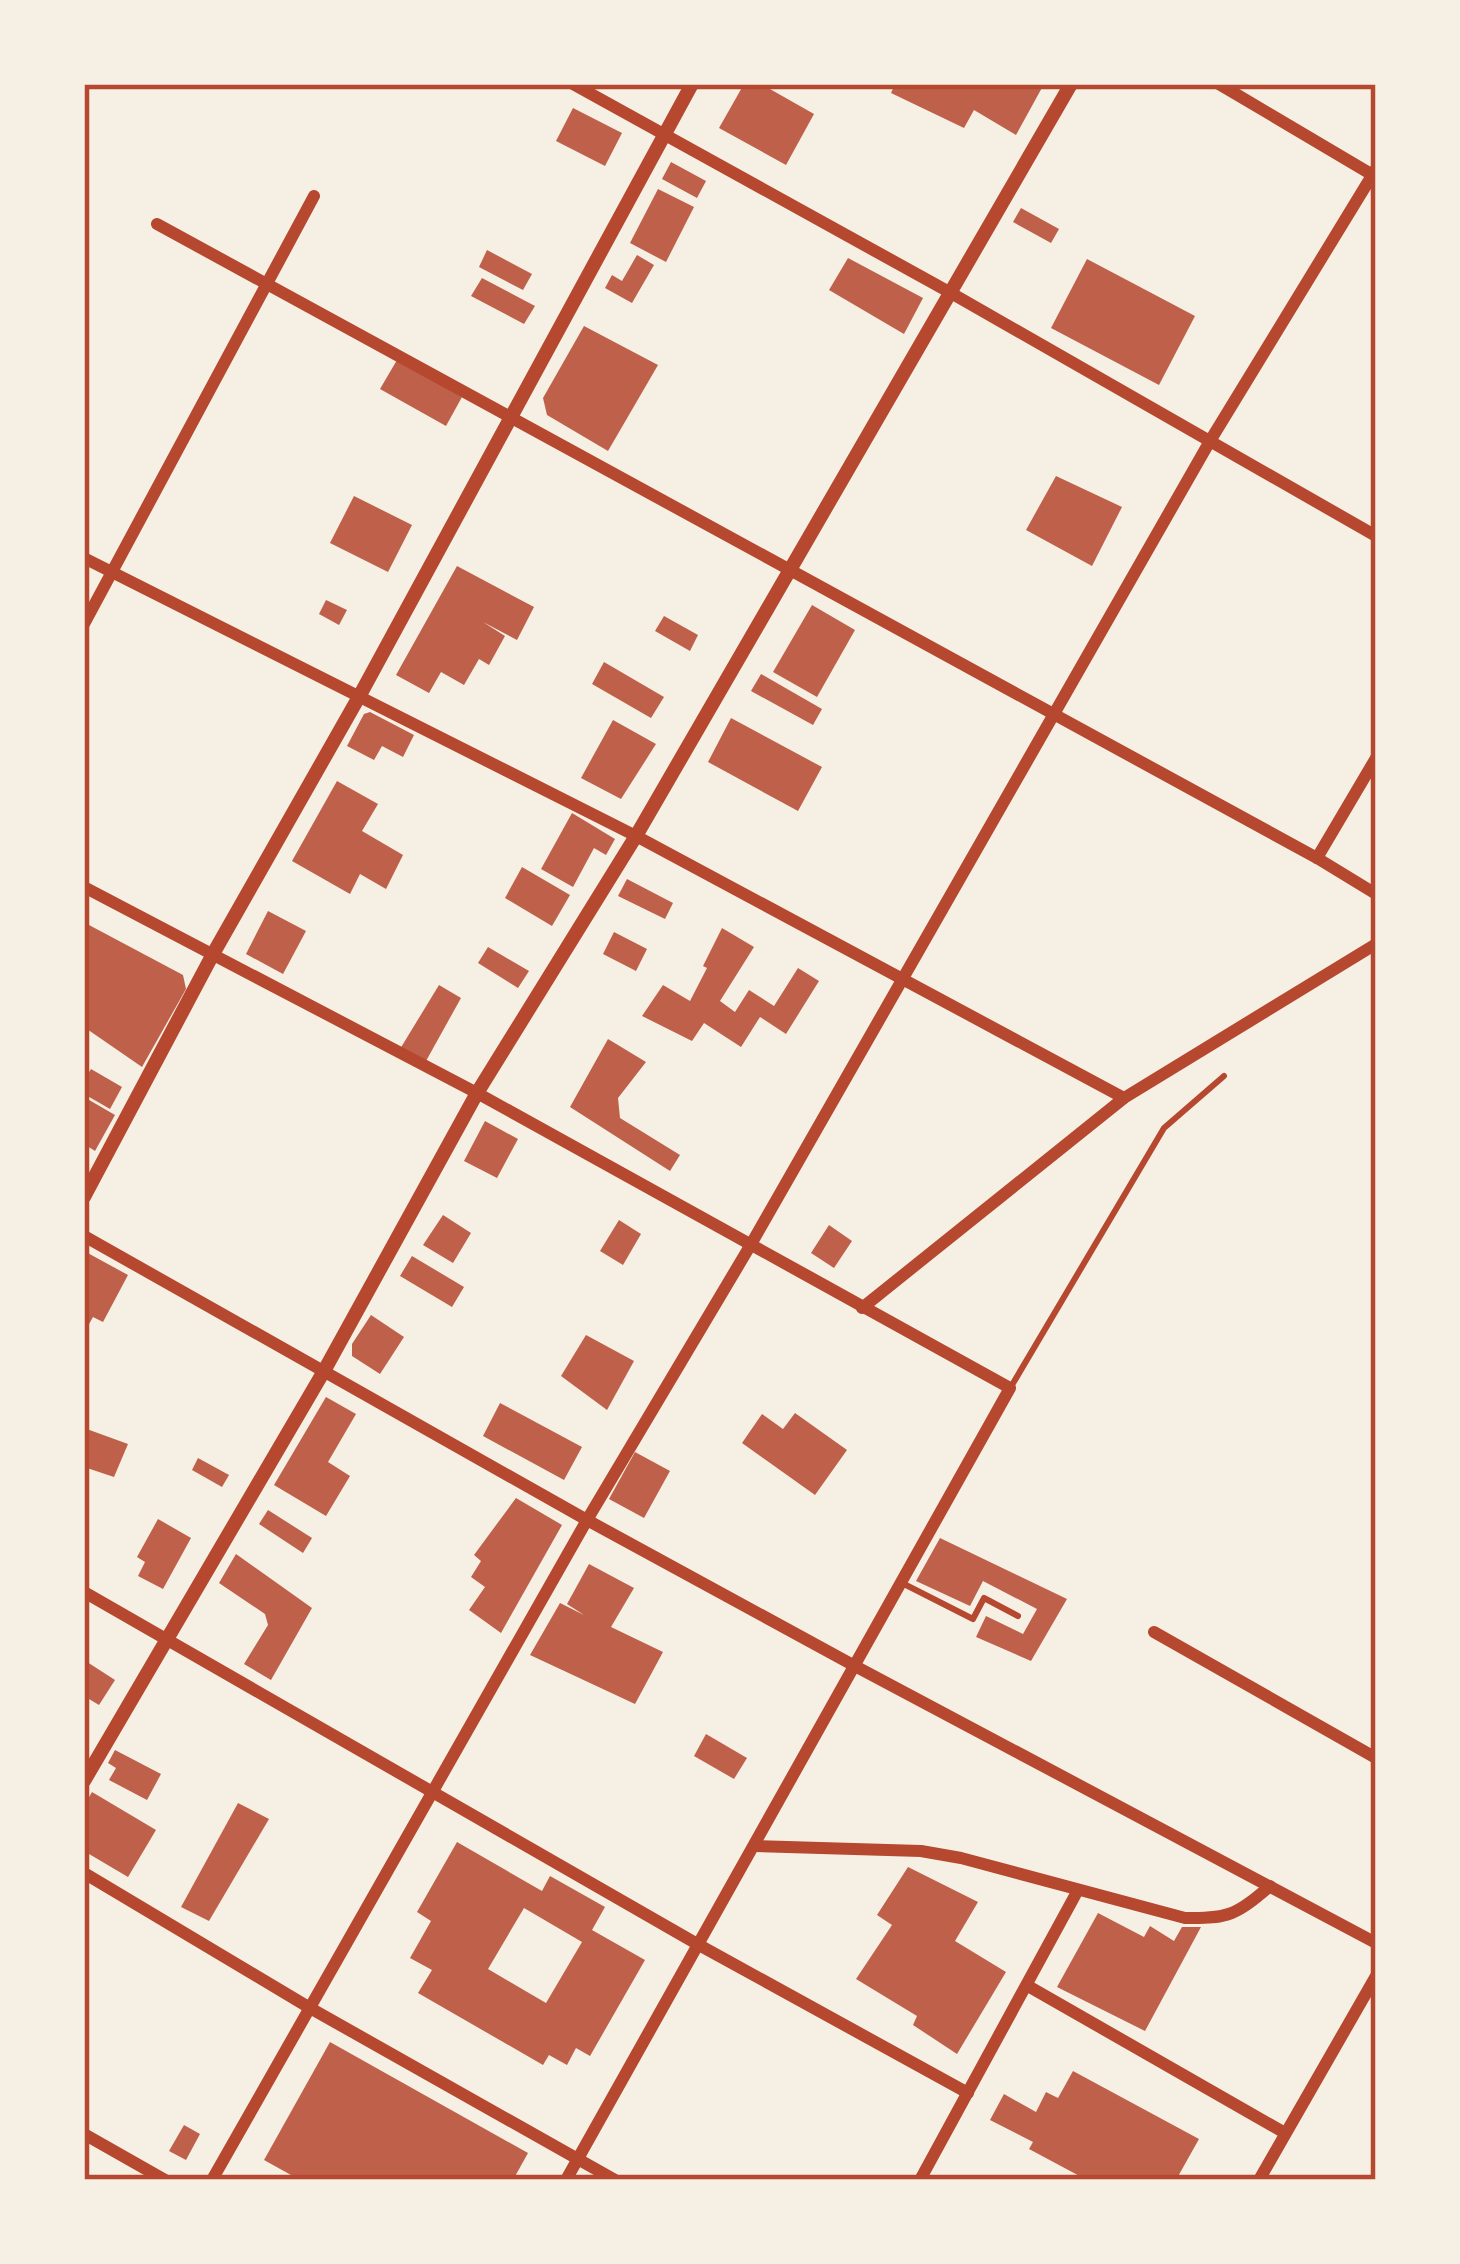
<svg xmlns="http://www.w3.org/2000/svg" width="1460" height="2264" font-family="'Nunito Sans',sans-serif">
<rect width="100%" height="100%" fill="#f6efe4"/>
<g fill="#bf614a" fill-rule="evenodd">
<path d="M744,84h17l53,30 -28,51 -67,-37z"/>
<path d="M895,84h149l-28,51 -42,-25 -10,18 -73,-35z"/>
<path d="M573,108l49,25 -17,33 -49,-25z"/>
<path d="M671,162l35,19 -9,17 -35,-19z"/>
<path d="M658,189l36,18 -28,55 -36,-19z"/>
<path d="M1021,208l38,21 -8,14 -38,-21z"/>
<path d="M487,250l45,24 -9,16 -44,-23z"/>
<path d="M637,255l17,10 -22,38 -27,-15 7,-13 10,6z"/>
<path d="M848,258l75,40 -19,36 -75,-44z"/>
<path d="M1087,259l108,57 -36,69 -108,-57z"/>
<path d="M482,278l53,28 -11,18 -53,-28z"/>
<path d="M584,326l74,39 -50,86 -61,-36 -4,-17z"/>
<path d="M397,360l65,37 -16,29 -66,-37z"/>
<path d="M1056,476l66,31 -30,59 -66,-36z"/>
<path d="M354,496l58,29 -24,47 -58,-29z"/>
<path d="M457,566l77,41 -17,33 -34,-18 22,14 -16,29 -10,-6 -15,26 -23,-13 -12,21 -33,-18z"/>
<path d="M326,600l21,10 -8,15 -20,-11z"/>
<path d="M812,605l43,25 -38,67 -44,-25z"/>
<path d="M664,616l34,19 -8,16 -35,-20z"/>
<path d="M604,662l60,35 -13,21 -59,-34z"/>
<path d="M761,674l61,35 -9,16 -62,-34z"/>
<path d="M370,712l44,23 -11,22 -21,-11 -8,14 -27,-14 17,-32z"/>
<path d="M731,718l91,49 -24,44 -90,-49z"/>
<path d="M613,720l43,24 -35,55 -40,-21z"/>
<path d="M337,781l41,23 -16,27 41,24 -17,34 -26,-15 -10,20 -58,-33z"/>
<path d="M572,813l43,26 -9,16 -12,-7 -21,39 -32,-18z"/>
<path d="M522,867l48,28 -18,31 -47,-28z"/>
<path d="M627,879l46,24 -8,16 -47,-23z"/>
<path d="M268,911l38,20 -23,43 -37,-20z"/>
<path d="M89,925l94,50 3,14 -44,78 -58,-40v-92z"/>
<path d="M722,928l32,19 -34,54 15,11 14,-22 25,16 24,-38 21,13 -33,53 -26,-17 -19,30 -37,-24 -12,18 -50,-25 21,-31 27,16 17,-33 -4,-2z"/>
<path d="M614,932l33,17 -11,22 -33,-17z"/>
<path d="M488,947l41,24 -11,17 -40,-25z"/>
<path d="M439,985l22,13 -35,63 -26,-12z"/>
<path d="M608,1039l38,23 -28,36 2,20 60,37 -10,16 -100,-64z"/>
<path d="M91,1069l31,18 -12,22 -26,-15v-14z"/>
<path d="M84,1097l31,18 -20,36 -11,-7z"/>
<path d="M485,1121l33,18 -21,39 -33,-17z"/>
<path d="M443,1215l28,18 -18,30 -30,-18z"/>
<path d="M619,1220l22,14 -18,31 -23,-14z"/>
<path d="M829,1225l23,16 -18,27 -23,-15z"/>
<path d="M84,1251l44,24 -25,47 -10,-5 -9,16z"/>
<path d="M412,1256l52,31 -12,20 -52,-31z"/>
<path d="M371,1315l33,22 -24,37 -28,-18v-12z"/>
<path d="M586,1335l48,26 -27,49 -46,-34z"/>
<path d="M326,1397l30,17 -28,48 22,14 -24,40 -52,-31z"/>
<path d="M500,1403l82,44 -18,33 -81,-44z"/>
<path d="M795,1413l52,37 -32,45 -73,-52 20,-29 21,15z"/>
<path d="M84,1428l44,16 -14,33 -30,-10z"/>
<path d="M635,1452l35,19 -26,47 -35,-19z"/>
<path d="M198,1458l31,17 -7,12 -30,-17z"/>
<path d="M516,1498l46,27 -61,108 -32,-23 16,-23 -14,-10 10,-16 -7,-6z"/>
<path d="M268,1510l44,28 -9,15 -44,-29z"/>
<path d="M158,1519l33,19 -28,51 -25,-13 7,-14 -8,-5z"/>
<path d="M940,1538l127,61 -36,62 -55,-24 10,-21 37,18 14,-25 -54,-28 -13,25 -54,-25z"/>
<path d="M236,1554l76,54 -41,72 -27,-16 24,-39 -3,-11 -46,-31z"/>
<path d="M589,1564l45,24 -23,39 52,25 -28,52 -105,-49 30,-52 24,12 -17,-11z"/>
<path d="M84,1660l31,20 -16,25 -15,-9z"/>
<path d="M706,1734l41,24 -13,21 -40,-23z"/>
<path d="M115,1750l46,24 -14,26 -38,-20 7,-12 -8,-5z"/>
<path d="M92,1792l64,38 -28,47 -44,-26v-45z"/>
<path d="M238,1803l31,16 -60,102 -28,-14z"/>
<path d="M457,1842l85,49 8,-15 55,31 -13,23 53,30 -55,96 -14,-8 -9,17 -18,-10 -6,10 -125,-72 14,-23 -22,-12 21,-37 -14,-9zM524,1908l58,34 -36,61 -58,-34z"/>
<path d="M908,1867l70,35 -23,39 51,31 -49,82 -44,-29 4,-9 -61,-37 36,-54 -15,-10z"/>
<path d="M1098,1913l46,24 6,-11 24,15 8,-14h19l-56,104 -88,-44z"/>
<path d="M330,2042l198,111 -15,27h-213l-36,-20z"/>
<path d="M1073,2071l126,68 -23,41h-89l-58,-31 4,-7 -43,-22 14,-26 32,18 10,-20 12,6z"/>
<path d="M184,2125l16,9 -14,26 -17,-9z"/>
</g>
<g fill="none" stroke-linecap="round" stroke-linejoin="round">
<g stroke="#b5482f" stroke-width="6">
<path d="M1012,1385l152,-257 60,-52"/>
<path d="M902,1583l71,36 11,-21 34,18"/>
</g>
<g stroke="#b5482f" stroke-width="12">
<path d="M573,84l378,209 425,243"/>
<path d="M1219,84l157,93"/>
<path d="M157,224l1160,634 59,36"/>
<path d="M84,558l552,278 488,262"/>
<path d="M84,624l230,-428"/>
<path d="M1317,858l59,-100"/>
<path d="M84,887l393,206 533,295 -444,792"/>
<path d="M84,1236l503,284 266,145 523,278"/>
<path d="M862,1308l262,-210 252,-154"/>
<path d="M84,1592l615,353 269,148"/>
<path d="M1154,1632l222,126"/>
<path d="M754,1846l167,5 40,7 224,60c45,1 52,-4 85,-32"/>
<path d="M84,1873l226,135 305,172"/>
<path d="M1028,1986l257,147"/>
<path d="M84,2134l81,46"/>
<path d="M212,2180l375,-660 163,-274 460,-805 166,-272"/>
<path d="M920,2180l158,-290"/>
<path d="M1259,2180l117,-204"/>
</g>
<g stroke="#b5482f" stroke-width="14">
<path d="M84,1197l129,-243 147,-259 332,-611"/>
<path d="M84,1781l240,-410 153,-278 159,-257 435,-752"/>
</g>
</g>
<rect width="1460" height="2264" fill="none" stroke="#f6efe4" stroke-width="174"/>
<rect x="87" y="87" width="1286" height="2090" fill="none" stroke="#b5482f" stroke-width="4.5"/>
</svg>
